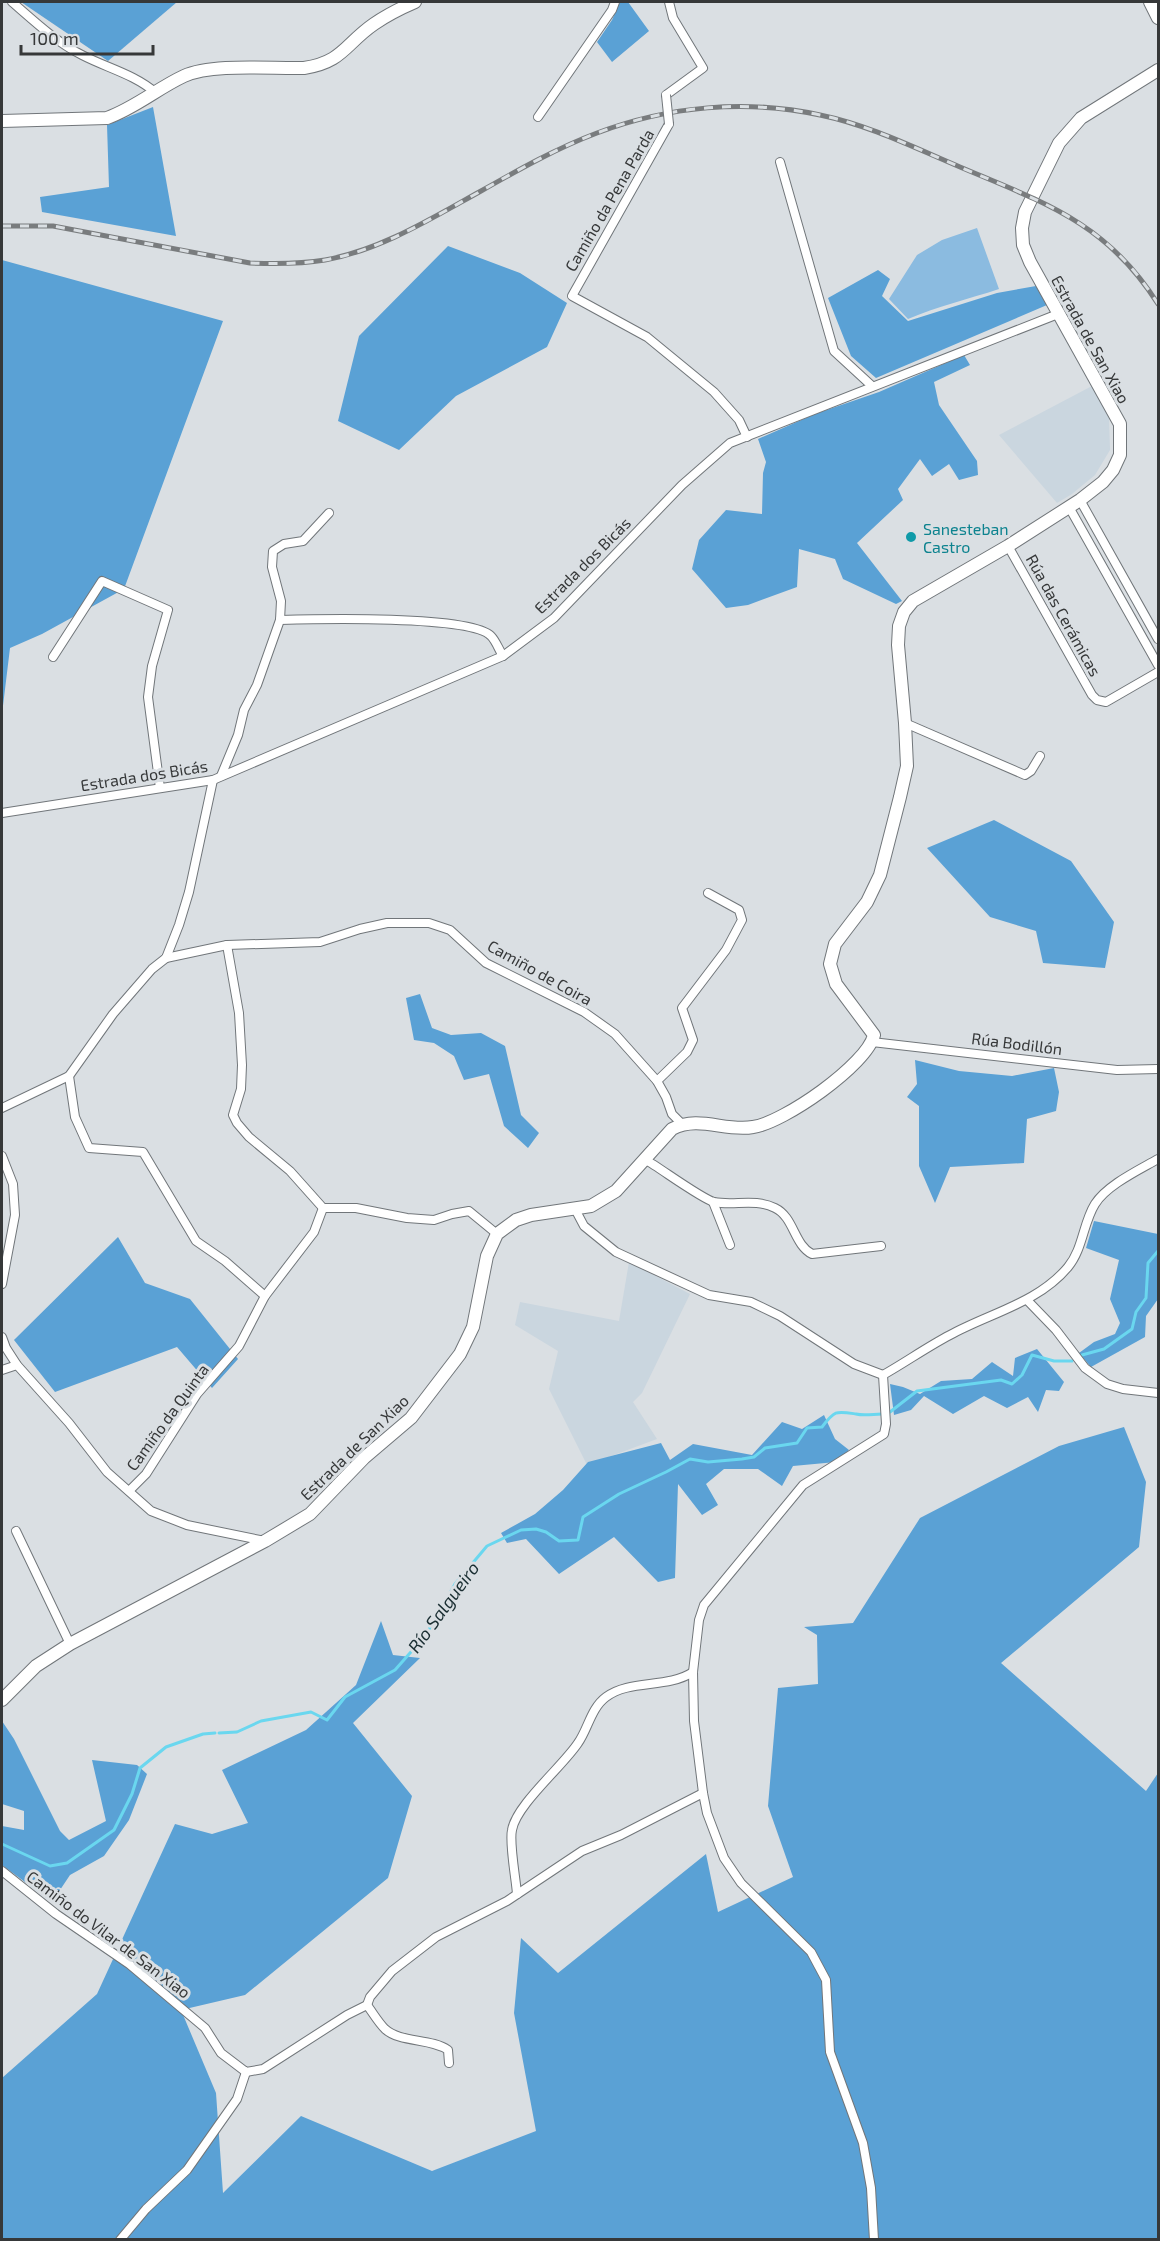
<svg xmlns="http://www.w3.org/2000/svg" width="1160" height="2241" font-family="'Exo 2',sans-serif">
<rect width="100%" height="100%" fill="#dadfe3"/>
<g fill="#cad6df">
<path d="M1092,386l17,32 1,32 -15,25 -23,19 -15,9 -58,-68z"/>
<path d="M629,1262l61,32 -48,99 -9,9 24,37 -70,26 -38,-76 9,-38 -43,-26 5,-23 99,19z"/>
</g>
<path fill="#8bbbe0" d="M977,228l22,61c-30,10 -61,17 -91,30l-19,-20 28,-44 25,-15z"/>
<g fill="#5aa1d5">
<path d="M21,2h156l-69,59z"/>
<path d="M620,2h8l21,29 -37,31 -15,-20 15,-22z"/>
<path d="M153,107l23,129 -134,-24 -2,-15 69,-10 -2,-62z"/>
<path d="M448,246l72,27 47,30 -20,44 -91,49 -57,54 -61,-29 21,-85z"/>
<path d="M2,260l221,61 -99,268 -82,45 -32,14 -8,66z"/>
<path d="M878,270l12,9 -8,17 26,25 89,-28 39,-7 11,19 -171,73 -25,-22 -23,-58z"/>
<path d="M964,355l6,10 -36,17 5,23 38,56 1,14 -19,5 -10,-16 -17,12 -12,-17 -22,30 5,11 -46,43 45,58 -6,3 -53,-25 -8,-20 -36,-10 -2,38 -49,18 -22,3 -34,-39 7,-29 27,-30 36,4 1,-41 3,-11 -8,-23 57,-25 64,-22z"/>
<path d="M994,820l77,41 43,61 -9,46 -62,-5 -7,-32 -46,-14 -63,-69z"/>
<path d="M420,994l12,34 19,7 30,-2 24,13 16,69 18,18 -11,15 -24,-22 -15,-52 -25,6 -10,-24 -20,-13 -20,-3 -8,-42z"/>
<path d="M915,1060l44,11 53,5 42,-8 5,24 -3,19 -29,8 -3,44 -74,4 -15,36 -16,-37v-60l-12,-9 10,-13z"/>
<path d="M1094,1221l64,13v65l-12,17 -1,21 -54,30 -12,-14 15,-11 21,-8 5,-11 -10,-24 9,-39 -33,-12z"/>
<path d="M118,1237l27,46 45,16 48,60 -26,29 -35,-41 -122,45 -41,-52z"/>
<path d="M1037,1349l27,33 -5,9 -13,-1 -8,22 -10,-15 -21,11 -23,-12 -31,18 -29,-18 -13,14 -17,5 -4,-31 13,3 17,7 21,-13 31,-2 20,-17 21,14 2,-18z"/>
<path d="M824,1415l11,24 14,11 -13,12 -43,4 -11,20 -24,-17h-34l-18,15 12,21 -16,10 -24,-31 -3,94 -17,4 -44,-45 -55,37 -33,-35 -19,4 -6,-10 34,-19 28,-24 25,-28 73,-19 9,17 23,-16 59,11 30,-33 20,7z"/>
<path d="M1124,1427l22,55 -7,65 -138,116 145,128 12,-18v466h-1156v-161l95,-84 78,-170 37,10 36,-11 -26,-53 84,-40 50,-45 25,-64 12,34 27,3 -67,65 59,73 -24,82 -143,117 -64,15 35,83 7,100 78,-77 131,55 104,-40 -22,-118 7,-75 37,35 148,-119 12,58 75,-35 -25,-71 10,-118 40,-4 -1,-49 -13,-8 49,-4 67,-105 139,-72z"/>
<path d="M2,1721l12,18 46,92 9,9 37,-19 -14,-61 45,5 10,9 -18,46 -25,36 -34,19 -18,27 -50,-37v-39l22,4v-19l-22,-7z"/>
</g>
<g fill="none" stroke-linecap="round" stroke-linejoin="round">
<g stroke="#6ad7ef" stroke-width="3">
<path d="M1082,1355l22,-6 28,-20 4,-17 10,-14 2,-35 10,-12"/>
<path d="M890,1412l27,-21 84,-11 11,4 10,-9 10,-20 22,6h18"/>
<path d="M219,1733l18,-1 24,-11 50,-9 16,8 18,-23 50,-27 30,-34 30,-52 32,-38 34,-16 15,-1 10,3 13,9 19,-1 5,-23 36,-23 47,-22 24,-13 18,3 34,-3 12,-2 11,-9 32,-5 10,-15 15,-1c13,-17 14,-16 34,-13 8,2 18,0 26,0"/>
<path d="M2,1844l48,22 17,-3 47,-33 18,-36 8,-26 26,-21 37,-13 12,-1"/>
</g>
<defs>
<g id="street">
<path d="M12,2c22,19 44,40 70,53 25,13 52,19 74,38"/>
<path d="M666,95l37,-27 -30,-50 -4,-16"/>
<path d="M538,117l74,-107 3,-8"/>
<path d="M669,124l-97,172 75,41 67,55 25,28 8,17"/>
<path d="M780,162l54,189 38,35"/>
<path d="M1080,500l78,139"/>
<path d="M1069,507l89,158"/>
<path d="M1008,546l84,149 5,5 9,2 52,-30"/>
<path d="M280,620c35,-1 191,-5 211,16 5,5 8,14 12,20"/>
<path d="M53,657l49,-76 66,29 -16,56 -4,31 12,91"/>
<path d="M905,723l120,52 6,-4 9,-15"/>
<path d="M221,776l17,-41 6,-25 13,-25 23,-65 1,-19 -9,-34 1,-16 11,-7 19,-3 26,-28"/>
<path d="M2,813l211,-33 290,-124 51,-38 128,-133 48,-42 328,-129"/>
<path d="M227,945l12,68 3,52 -1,24 -8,26 4,8 12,14 41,34 33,37h33l51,10 27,2 18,-6 17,-3 28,23"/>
<path d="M166,958l61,-13 93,-3 40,-13 27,-6h42l21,7 36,33 98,49 31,22 42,47 9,16 6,17 10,10"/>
<path d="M872,1042l245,28 41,-1"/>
<path d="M69,1076l6,41 14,31 54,4 53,89 29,20 40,35"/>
<path d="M657,1081l30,-29 6,-12 -11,-32 44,-58 16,-30 -3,-10 -31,-17"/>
<path d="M2,1108l67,-32 44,-62 39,-45 14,-11 13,-33 10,-33 24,-112"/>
<path d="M2,1156l11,28 2,31 -13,69"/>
<path d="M646,1160c14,8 56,39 68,42 20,4 41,-4 61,6 19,9 19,37 37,46l69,-8"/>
<path d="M713,1202l17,43"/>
<path d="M575,1209l9,17 32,26 93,43 42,7 29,14 74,48 29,11"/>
<path d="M1027,1300l29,30 29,38 22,16 16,5 35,4"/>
<path d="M2,1337l4,11 11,17 52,58 38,49 44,39 36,14 78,16"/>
<path d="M2,1370l15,-5"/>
<path d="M129,1491l17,-17 51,-80 42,-48 26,-50 49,-64 9,-24"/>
<path d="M16,1531l54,113"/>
<path d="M2,1871l54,43 73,50 76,64 16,25 25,19 17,-3 84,-54 20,-10 3,-8 22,-26 44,-34 71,-36 75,-50 39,-16 82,-42"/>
<path d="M517,1894c-1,-15 -8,-51 -5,-64 4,-25 51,-64 66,-87 10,-14 13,-35 28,-46 24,-18 61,-8 87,-25"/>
<path d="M367,2005c6,8 11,17 18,24 15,14 46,9 63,21l1,13"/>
<path d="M120,2240l26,-31 41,-39 50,-71 9,-27"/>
<path d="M874,2240l-3,-52 -8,-45 -33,-91 -4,-72 -15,-28 -70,-69 -17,-25 -17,-45 -4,-20 -9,-72 -1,-49 6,-52 5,-15 99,-120 81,-51 2,-10 -3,-49c23,-13 44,-28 67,-40 40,-22 88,-32 118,-68 15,-18 15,-44 27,-63 12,-19 44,-34 63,-45"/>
</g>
<g id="secondary">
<path d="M2,121l105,-3c28,-10 51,-30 77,-42 29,-13 88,-7 120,-8 39,-6 41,-24 70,-44 13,-9 27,-16 41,-22"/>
<path d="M2,1700l34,-34 34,-22 195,-103 45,-27 54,-56 47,-40 49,-64 13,-27 14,-71 10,-22 19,-14 15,-5 60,-9 25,-15 56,-62c27,-14 53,3 81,-2 30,-4 114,-62 121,-92l-38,-51 -6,-20 5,-20 32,-42 13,-27 20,-78 7,-31 -2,-43 -7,-78 1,-19 5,-14 9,-11 95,-55 72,-46 23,-18 10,-12 7,-15v-31l-90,-162 -7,-17 -1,-17 3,-16 34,-69 22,-25 77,-48"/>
</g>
<path id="primary" d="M1150,2l8,16"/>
</defs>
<use href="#street" stroke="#71767a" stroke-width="10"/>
<use href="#secondary" stroke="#71767a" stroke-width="14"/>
<use href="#primary" stroke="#71767a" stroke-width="14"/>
<use href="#street" stroke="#fff" stroke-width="8"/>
<use href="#secondary" stroke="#fff" stroke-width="12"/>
<use href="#primary" stroke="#fff" stroke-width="12"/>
<defs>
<path id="rail" d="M2,226h51l197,37c25,1 51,1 75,-3 56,-10 107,-42 156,-69 37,-21 76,-43 116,-58 71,-27 149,-34 223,-18 49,10 95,33 140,52 85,36 147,56 198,137"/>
</defs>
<use href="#rail" stroke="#797c7e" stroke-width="5"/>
<use href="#rail" stroke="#dadfe3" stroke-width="3" stroke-dasharray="9" stroke-linecap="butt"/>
<defs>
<path id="street-bridge" d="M666,95l3,29"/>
</defs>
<use href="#street-bridge" stroke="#71767a" stroke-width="10" stroke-linecap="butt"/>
<use href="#street-bridge" stroke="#fff" stroke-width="8"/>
</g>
<circle fill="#0f9aa8" stroke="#dadfe3" stroke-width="2" cx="911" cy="537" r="6"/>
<g text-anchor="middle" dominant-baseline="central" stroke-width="6" stroke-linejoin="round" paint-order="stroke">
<g font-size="16" fill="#363839" stroke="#dadfe3">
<text transform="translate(609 200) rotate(-60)">Camiño da Pena Parda</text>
<text transform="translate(1091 339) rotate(61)">Estrada de San Xiao</text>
<text transform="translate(582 565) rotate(-45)">Estrada dos Bicás</text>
<text transform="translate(1064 615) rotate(61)">Rúa das Cerámicas</text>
<text transform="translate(144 775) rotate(-9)">Estrada dos Bicás</text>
<text transform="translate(540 972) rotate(29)">Camiño de Coira</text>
<text transform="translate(1017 1043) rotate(7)">Rúa Bodillón</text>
<text transform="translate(167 1417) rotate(-54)">Camiño da Quinta</text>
<text transform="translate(354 1447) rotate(-44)">Estrada de San Xiao</text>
<text transform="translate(109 1934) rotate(37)">Camiño do Vilar de San Xiao</text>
</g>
<g font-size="16" fill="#0d838f" stroke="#dadfe3" text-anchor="start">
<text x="923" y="528">Sanesteban<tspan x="923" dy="18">Castro</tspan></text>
</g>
<g font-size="18" font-style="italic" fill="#1a2e32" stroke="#dadfe3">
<text transform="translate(443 1607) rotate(-54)">Río Salgueiro</text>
</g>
</g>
<rect width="1160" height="2241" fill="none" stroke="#363839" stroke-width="6"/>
<path d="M21 45v9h132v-9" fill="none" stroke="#363839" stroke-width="3"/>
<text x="30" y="45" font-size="18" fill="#363839" stroke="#dadfe3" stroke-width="4.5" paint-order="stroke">100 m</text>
</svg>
